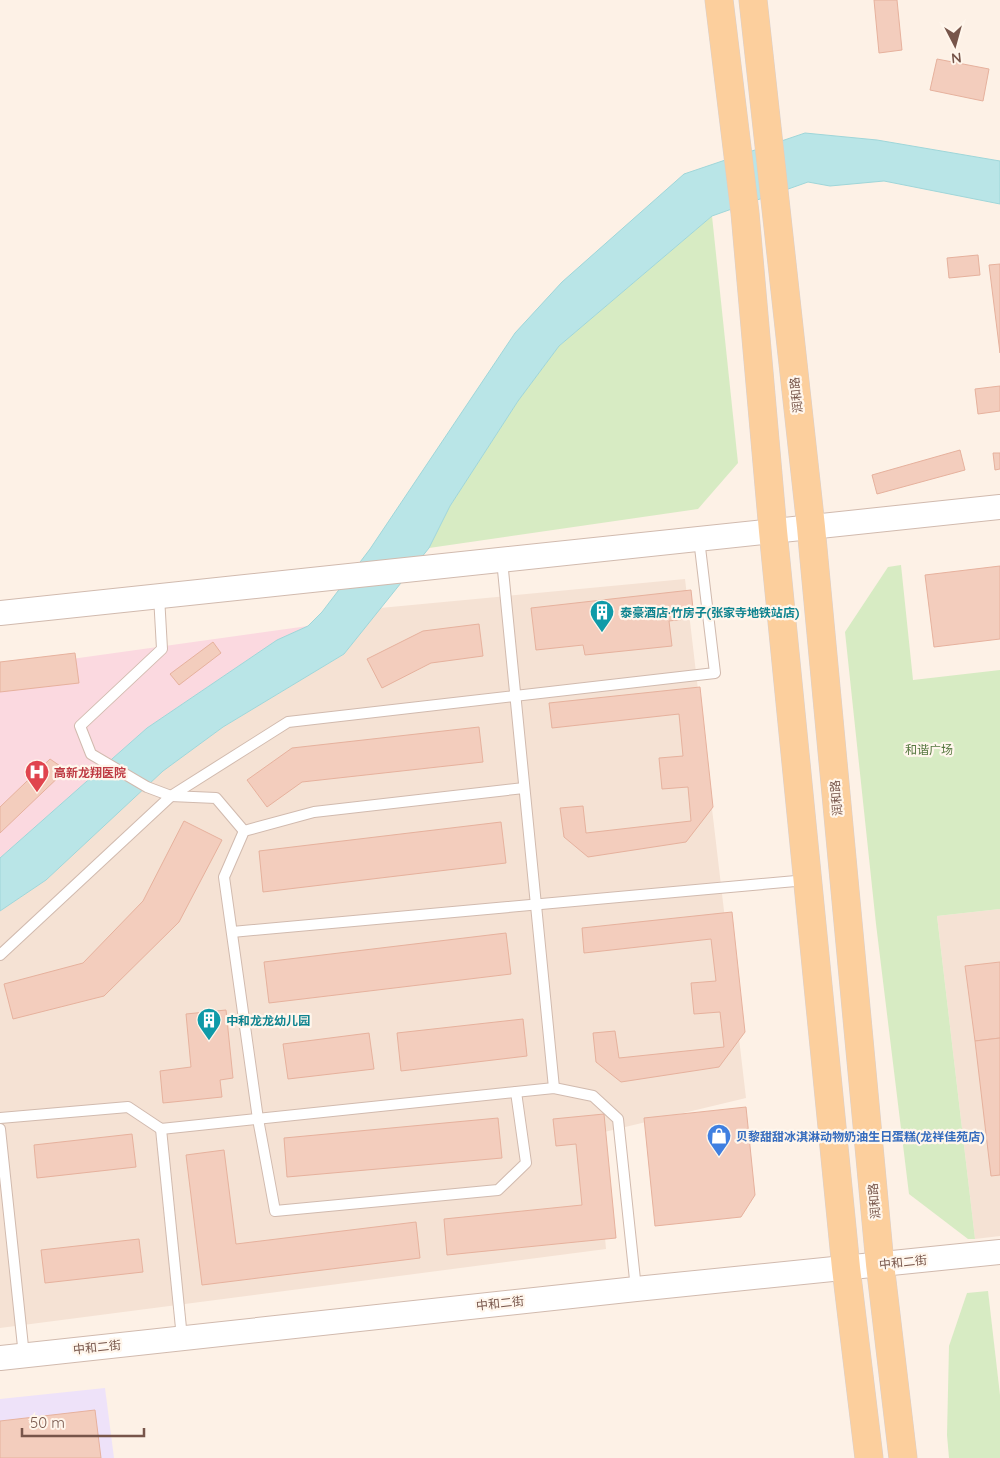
<svg xmlns="http://www.w3.org/2000/svg" width="1000" height="1458" font-family="Quicksand,'Noto Sans SC',sans-serif">
<rect width="100%" height="100%" fill="#fdf1e6"/>
<g fill="#f5e2d4">
<path d="M685,579l61,519 -150,36 10,115 -606,79v-417l46,-31 117,-109 60,-44 121,-73 36,-46z"/>
<path d="M1000,909v327l-25,3 -38,-323z"/>
</g>
<path fill="#eee2f9" d="M105,1388l9,70h-114v-59z"/>
<path fill="#fbd9e0" d="M308,626l-31,14 -130,88 -147,130v-189z"/>
<g fill="#d7ebc3">
<path d="M712,216l26,247 -40,46 -269,39 21,-42 68,-105 41,-55z"/>
<path d="M901,565l12,115 87,-10v239l-63,7 38,323h-7l-59,-45 -33,-270 -31,-292 43,-65z"/>
<path d="M988,1291l12,104v63h-51l-2,-23 2,-89 18,-53z"/>
</g>
<path fill="#b9e5e7" stroke="#9fd6d9" d="M805,133l72,7 123,21v43l-116,-23 -54,5 -22,-4 -96,34 -153,130 -41,55 -68,105 -21,42 -85,106 -121,73 -60,44 -117,109 -46,31v-53l147,-130 130,-88 31,-14 14,-14 48,-63 145,-216 47,-51 122,-108z"/>
<g fill="#f3cdbd" stroke="#e6b19d">
<path d="M874,0h23l5,50 -23,3z"/>
<path d="M937,59l52,10 -6,32 -53,-11z"/>
<path d="M978,255l2,20 -31,3 -2,-20z"/>
<path d="M1000,264v89l-11,-88z"/>
<path d="M1000,386v25l-22,3 -3,-25z"/>
<path d="M960,450l5,20 -88,24 -5,-19z"/>
<path d="M993,453h7v16l-5,1z"/>
<path d="M1000,566v73l-66,8 -9,-72z"/>
<path d="M691,590l3,28 -25,3 3,25 -87,9 -2,-10 -47,5 -5,-42z"/>
<path d="M479,624l4,32 -52,7 -49,25 -15,-29 56,-28z"/>
<path d="M213,642l8,11 -42,32 -9,-11z"/>
<path d="M75,653l4,30 -79,9v-30z"/>
<path d="M700,687l13,120 -27,35 -98,15 -24,-20 -4,-29 23,-2 3,27 105,-12 -3,-34 -26,2 -3,-31 24,-2 -4,-42 -127,14 -3,-25z"/>
<path d="M479,727l4,35 -181,20 -35,25 -20,-27 45,-32z"/>
<path d="M50,759l16,11 -66,63v-26z"/>
<path d="M184,821l38,19 -43,82 -75,74 -91,23 -9,-35 79,-21 60,-62z"/>
<path d="M501,822l5,41 -243,29 -4,-41z"/>
<path d="M732,912l13,120 -26,35 -98,15 -25,-20 -3,-29 22,-2 4,27 105,-11 -4,-35 -26,2 -3,-31 25,-2 -5,-42 -127,14 -2,-25z"/>
<path d="M506,933l5,41 -242,29 -5,-41z"/>
<path d="M1000,962v76l-25,3 -10,-75z"/>
<path d="M226,1010l7,68 -13,2 2,17 -59,6 -3,-32 31,-4 -5,-53z"/>
<path d="M523,1019l4,37 -126,15 -4,-38z"/>
<path d="M369,1033l5,36 -86,10 -5,-35z"/>
<path d="M1000,1038v137l-9,1 -16,-135z"/>
<path d="M746,1107l9,88 -14,22 -86,9 -11,-108z"/>
<path d="M604,1114l12,124 -169,17 -3,-36 138,-14 -6,-61 -20,2 -3,-27z"/>
<path d="M498,1118l4,40 -215,19 -3,-39z"/>
<path d="M132,1134l4,33 -99,11 -3,-33z"/>
<path d="M224,1150l12,94 180,-22 4,36 -218,27 -16,-130z"/>
<path d="M139,1239l4,33 -98,11 -4,-33z"/>
<path d="M95,1410l6,48h-101v-37z"/>
</g>
<g fill="none" stroke-linecap="round" stroke-linejoin="round">
<defs>
<g id="service">
<path d="M502,560l52,528"/>
<path d="M159,596l3,53 -82,77 11,28 56,33 24,9 45,2 28,33"/>
<path d="M232,932l575,-52"/>
<path d="M0,955l171,-159 117,-74 427,-49 -16,-134"/>
<path d="M516,1092l10,71 -28,27 -223,21 -17,-92 -34,-242 20,-46 70,-19 210,-24"/>
<path d="M0,1118l128,-11 33,22 393,-41 39,8 25,23 18,170"/>
<path d="M0,1129l24,227"/>
<path d="M161,1129l21,209"/>
</g>
<g id="tertiary">
<path d="M0,613l1000,-106"/>
<path d="M0,1358l636,-69 364,-37"/>
</g>
<g id="primary">
<path d="M719,0l26,213 28,318 73,737 23,190"/>
<path d="M753,0l58,527 69,737 23,194"/>
</g>
</defs>
<use href="#service" stroke="#d1baae" stroke-width="12"/>
<use href="#tertiary" stroke="#d1baae" stroke-width="26"/>
<use href="#primary" stroke="#d9cfcc" stroke-width="29"/>
<use href="#service" stroke="#fff" stroke-width="10"/>
<use href="#tertiary" stroke="#fff" stroke-width="24"/>
<use href="#primary" stroke="#fccf9d" stroke-width="28"/>
</g>
<defs>
<symbol id="building-pin" viewBox="-11 -11 22 30"><path d="M0 17L-7.5 6A9.5 9.5 0 1 1 7.5 6Z" fill="#0f9aa8" stroke="#fff6ec"/><path d="M-4-6H4V6H1V3H-1V6H-4ZM-2.5-4.3h1.7v1.8h-1.7ZM.8-4.3h1.7v1.8H.8ZM-2.5-1h1.7V.8h-1.7ZM.8-1h1.7V.8H.8Z" fill="#fff"/></symbol>
<symbol id="hospital-pin" viewBox="-11 -11 22 30"><path d="M0 17L-7.5 6A9.5 9.5 0 1 1 7.5 6Z" fill="#e0444e" stroke="#fff6ec"/><path d="M-5-5h3v3.5h4V-5h3V5h-3V1.5h-4V5h-3Z" fill="#fff"/></symbol>
<symbol id="shop-pin" viewBox="-11 -11 22 30"><path d="M0 17L-7.5 6A9.5 9.5 0 1 1 7.5 6Z" fill="#3f7fe0" stroke="#fff6ec"/><path d="M-5-2.5h2.3a2.7 3.5 0 0 1 5.4 0H5L5.5 6h-11ZM-1.5-2.5h3a1.5 2.3 0 0 0-3 0Z" fill="#fff"/></symbol>
</defs>
<g fill-rule="evenodd">
<use href="#building-pin" x="588" y="598" width="28" height="38"/>
<use href="#hospital-pin" x="23" y="758" width="28" height="38"/>
<use href="#building-pin" x="195" y="1006" width="28" height="38"/>
<use href="#shop-pin" x="705" y="1122" width="28" height="38"/>
</g>
<g text-anchor="middle" dominant-baseline="central" stroke-width="4.5" stroke-linejoin="round" paint-order="stroke">
<g font-size="12" fill="#77554a" stroke="#fff6ec">
<text transform="translate(796 395) rotate(-96)">润和路</text>
<text transform="translate(836 798) rotate(-95)">润和路</text>
<text transform="translate(874 1201) rotate(-95)">润和路</text>
<text transform="translate(903 1262) rotate(-6)">中和二街</text>
<text transform="translate(500 1303) rotate(-6)">中和二街</text>
<text transform="translate(97 1347) rotate(-6)">中和二街</text>
</g>
<g font-size="12" font-weight="bold" fill="#0d838f" stroke="#fff6ec" text-anchor="start">
<text x="620" y="612">泰豪酒店·竹房子(张家寺地铁站店)</text>
<text x="226" y="1020">中和龙龙幼儿园</text>
</g>
<g font-size="12" fill="#55773f" stroke="#fff6ec">
<text x="929" y="749">和谐广场</text>
</g>
<g font-size="12" font-weight="bold" fill="#be3a42" stroke="#fff6ec" text-anchor="start">
<text x="54" y="772">高新龙翔医院</text>
</g>
<g font-size="12" font-weight="bold" fill="#366cbe" stroke="#fff6ec" text-anchor="start">
<text x="736" y="1136">贝黎甜甜冰淇淋动物奶油生日蛋糕(龙祥佳苑店)</text>
</g>
</g>
<g transform="translate(955 45) rotate(174)" stroke="#fff6ec" stroke-width="4" paint-order="stroke">
<path d="M0-4L9 19L0 12L-9 19Z" fill="#77554a"/>
<text y="-8" font-size="14" font-weight="bold" text-anchor="middle" fill="#77554a">N</text>
</g>
<path d="M22 1428v8h122v-8" fill="none" stroke="#77554a" stroke-width="2.5"/>
<text x="30" y="1428" font-size="15" fill="#77554a" stroke="#fff6ec" stroke-width="4" paint-order="stroke">50 m</text>
</svg>
